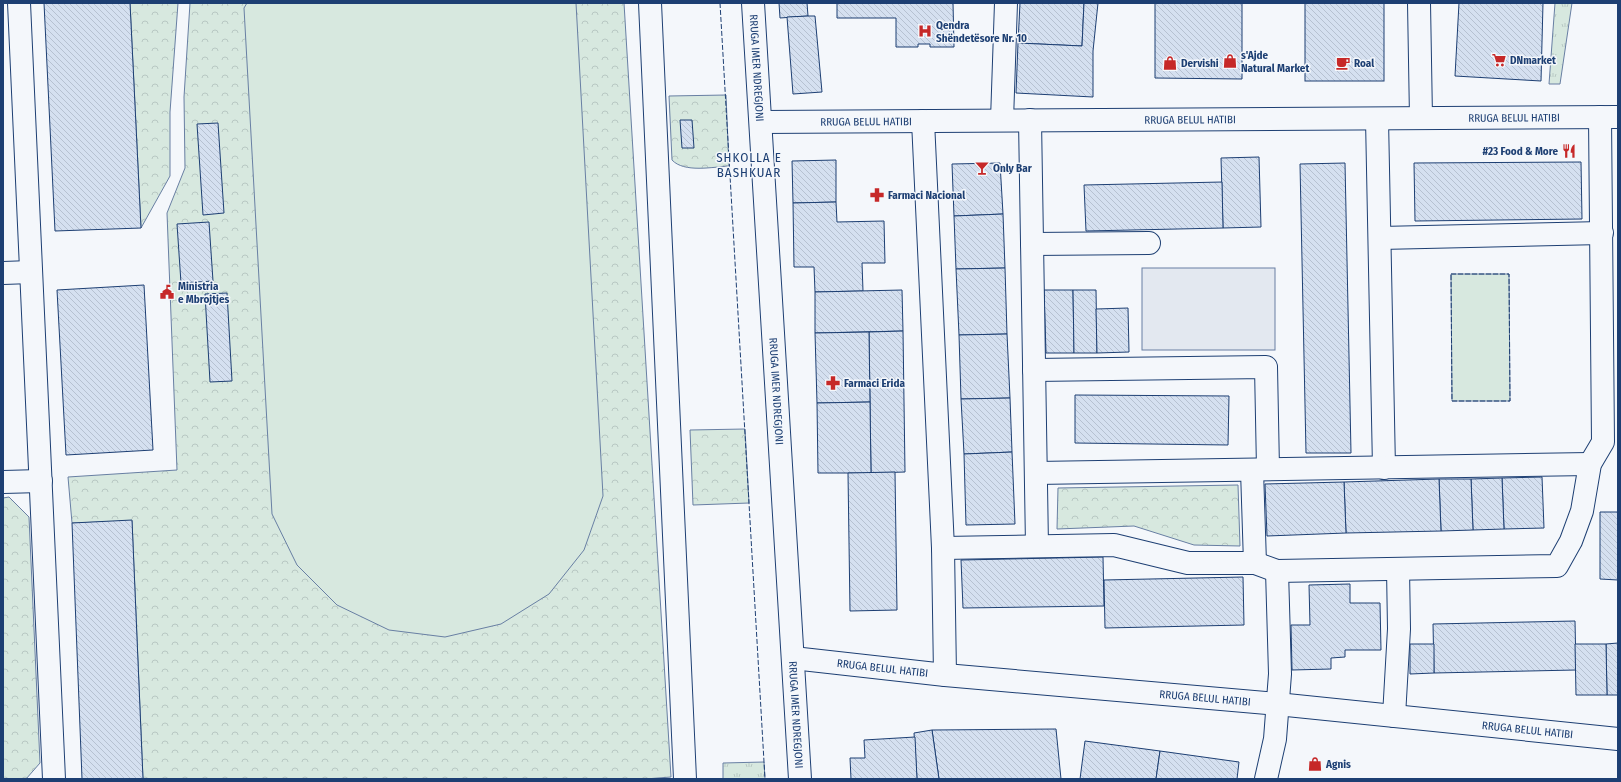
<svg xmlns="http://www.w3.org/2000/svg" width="1621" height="782" font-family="'Fira Sans Condensed',sans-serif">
<defs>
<pattern id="grass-tufts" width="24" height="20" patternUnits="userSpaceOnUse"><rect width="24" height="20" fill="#d7e8df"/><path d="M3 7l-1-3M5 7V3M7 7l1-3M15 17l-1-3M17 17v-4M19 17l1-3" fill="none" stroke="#b8c8c3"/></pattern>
<pattern id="park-crowns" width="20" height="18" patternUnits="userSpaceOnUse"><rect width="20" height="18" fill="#d7e8df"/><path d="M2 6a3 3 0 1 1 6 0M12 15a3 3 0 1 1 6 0" fill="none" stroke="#b8c8c3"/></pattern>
<pattern id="building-back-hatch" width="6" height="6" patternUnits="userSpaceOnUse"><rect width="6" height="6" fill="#d5e0f0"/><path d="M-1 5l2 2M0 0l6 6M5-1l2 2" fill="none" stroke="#b6c1d1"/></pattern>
</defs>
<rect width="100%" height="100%" fill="#f4f7fb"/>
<g fill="url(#grass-tufts)" stroke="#687fa3">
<path d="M1555,3h17l-12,81h-11z"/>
<path d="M764,762l1,17h-42v-16z"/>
</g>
<g fill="url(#park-crowns)" stroke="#687fa3">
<path d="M130,3h48l-8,109v64l-29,52z"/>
<path d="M190,3h434l47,774 -26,2h-502l-11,-258 -60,2 -4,-46 109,-7 -10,-257 18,-45 -1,-71z"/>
<path d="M726,95l3,71c-16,1 -45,7 -57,-6l-3,-64z"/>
<path d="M745,429l4,74 -56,2 -3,-75z"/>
<path d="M1238,485l2,61 -46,-1 -60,-19 -77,3 1,-41z"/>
<path d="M9,497l20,20 11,246 -14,16h-23v-281z"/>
</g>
<g fill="#d7e8df" stroke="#687fa3">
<path d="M247,3h329l27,493 -19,54 -35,44 -48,30 -56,13 -56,-7 -52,-25 -40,-40 -25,-51 -28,-506z"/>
<path d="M1451,274h58l1,127h-58z"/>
</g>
<rect fill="#e3e8f0" stroke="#687fa3" x="1142" y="268" width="133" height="82"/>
<g fill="url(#building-back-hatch)" stroke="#1d3f73">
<path d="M44,3h86l11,225 -86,3z"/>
<path d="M779,3h28l1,13 -28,2z"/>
<path d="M837,3h116l1,44h-24v-3h-12v3h-22v-29h-59z"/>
<path d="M1020,3h64l-2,43 -64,-3z"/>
<path d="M1084,3h14l-5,48v46l-77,-4 2,-50 64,3z"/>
<path d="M1155,3h87v76l-87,-1z"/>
<rect x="1305" y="3" width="79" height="78"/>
<path d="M1459,3h84l-2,78 -86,-5z"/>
<path d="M808,16h7l7,76 -29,2 -6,-77z"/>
<path d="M680,120h12l2,28h-12z"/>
<path d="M218,123l6,90 -21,2 -6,-91z"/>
<path d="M1259,157l2,70 -38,1 -2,-70z"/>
<path d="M836,160v42l-43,1 -1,-42z"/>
<path d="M1581,162l1,57 -167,2 -1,-58z"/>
<path d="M1000,163l3,51 -49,2 -2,-52z"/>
<path d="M1345,163l6,290h-45l-6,-289z"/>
<path d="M1222,182l1,46 -137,3 -2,-46z"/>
<path d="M836,202l1,20 47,-1 1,42h-23l1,28 -48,1 -1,-25h-20l-1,-64z"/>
<path d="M1003,214l2,54 -49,1 -2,-53z"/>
<path d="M209,222l4,59 -32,2 -4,-59z"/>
<path d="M1005,268l2,66 -48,1 -3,-66z"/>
<path d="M144,285l9,165 -87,5 -9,-165z"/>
<path d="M902,290l1,41 -88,2v-41z"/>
<path d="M1044,290h29l1,63h-28z"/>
<path d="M1073,290h23l1,63h-23z"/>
<path d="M227,293l5,88 -22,1 -5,-88z"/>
<path d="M1128,308l1,44 -32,1 -1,-44z"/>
<path d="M903,331l2,141 -34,1 -2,-141z"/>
<path d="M869,332l1,70 -53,1 -2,-70z"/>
<path d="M1007,334l3,64 -49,1 -2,-64z"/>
<path d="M1075,395l154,1 -1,49 -153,-2z"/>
<path d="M1010,398l2,54 -48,2 -3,-55z"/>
<path d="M870,402l1,71h-53l-1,-70z"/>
<path d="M1012,452l3,72 -49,1 -2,-71z"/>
<path d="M895,472l2,138 -47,1 -2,-138z"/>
<path d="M1542,477l2,51 -40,1 -2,-51z"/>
<path d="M1502,478l2,51 -31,1 -2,-51z"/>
<path d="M1439,479h32l2,51 -32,1z"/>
<path d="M1439,479l2,52 -95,2 -2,-51z"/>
<path d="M1344,482l2,51 -79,3 -2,-52z"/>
<path d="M1600,512h18v68l-18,-1z"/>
<path d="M132,520l11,259h-61l-10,-256z"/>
<path d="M1103,557l1,49 -141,2 -2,-48z"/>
<path d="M1243,577l1,48 -139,3 -1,-48z"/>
<path d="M1350,584v19h30l1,47h-36v7l-14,1v11l-39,1 -1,-45h19l-1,-40z"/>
<path d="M1575,621l1,49 -142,3 -1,-49z"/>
<path d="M1618,643v52h-11l-1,-51z"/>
<path d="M1410,644h24v29l-24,1z"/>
<path d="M1575,644h31l1,51h-31z"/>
<path d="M1056,729l5,50h-122l-7,-49z"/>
<path d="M932,730l7,49h-22l-3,-46z"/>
<path d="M915,737l2,42h-66l-1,-21h15l-1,-18z"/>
<path d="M1085,741l75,10 -4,28h-76z"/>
<path d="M1160,751l79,11 -2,17h-81z"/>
</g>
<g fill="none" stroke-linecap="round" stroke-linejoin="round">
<defs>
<g id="minor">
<path d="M19,3l35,776"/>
<path d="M650,3l35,776"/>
<path id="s1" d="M753,3l47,776"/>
<path d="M1419,3l2,115"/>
<path d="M1377,119l7,349"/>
<path d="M1002,120l4,-117"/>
<path d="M1030,120l7,426"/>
<path d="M923,121l20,427 2,127"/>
<path id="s2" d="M761,122l857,-5"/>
<path d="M1380,238l222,-5"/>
<path d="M1032,244l117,-1"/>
<path d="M3,273l28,-1"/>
<path d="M1034,370l232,-3 2,102"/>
<path d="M1252,470l3,93"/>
<path d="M1036,473l554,-9"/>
<path d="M3,482l38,-1"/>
<path d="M943,548l171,-3 74,18h67l22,8 280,-5 14,-25 11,-30 8,-47 13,-22 -3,-325"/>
<path id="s3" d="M793,658l152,17 332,29 341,35"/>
<path d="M1394,716l5,-87 -1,-60"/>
<path d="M1266,779l9,-40 5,-65 -3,-103"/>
</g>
</defs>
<use href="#minor" stroke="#1d3f73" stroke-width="24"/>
<use href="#minor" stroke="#f4f7fb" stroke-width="22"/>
<g stroke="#1d3f73" stroke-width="1" stroke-dasharray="5 2" stroke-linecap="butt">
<path d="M720,3l45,776"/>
<path d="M1451,274h58l1,127h-58z"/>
</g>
</g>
<defs>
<symbol id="hospital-bare" viewBox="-9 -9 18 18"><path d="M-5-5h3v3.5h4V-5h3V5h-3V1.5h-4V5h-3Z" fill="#c62828" stroke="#f4f7fb" stroke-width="2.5" paint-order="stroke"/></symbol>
<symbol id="supermarket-bare" viewBox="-9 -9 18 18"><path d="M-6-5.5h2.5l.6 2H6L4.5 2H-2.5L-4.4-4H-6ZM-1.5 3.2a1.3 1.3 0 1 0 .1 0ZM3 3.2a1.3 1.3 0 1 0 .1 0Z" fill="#c62828" stroke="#f4f7fb" stroke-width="2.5" paint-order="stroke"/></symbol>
<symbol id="shop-bare" viewBox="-9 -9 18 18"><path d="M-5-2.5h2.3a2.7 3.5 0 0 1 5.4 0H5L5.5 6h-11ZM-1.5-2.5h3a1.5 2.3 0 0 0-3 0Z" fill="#c62828" stroke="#f4f7fb" stroke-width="2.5" paint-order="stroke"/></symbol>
<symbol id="cafe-bare" viewBox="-9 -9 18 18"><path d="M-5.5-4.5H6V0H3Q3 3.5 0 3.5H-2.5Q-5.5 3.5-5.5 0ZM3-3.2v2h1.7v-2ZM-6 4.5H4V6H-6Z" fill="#c62828" stroke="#f4f7fb" stroke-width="2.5" paint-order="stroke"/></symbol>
<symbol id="restaurant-bare" viewBox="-9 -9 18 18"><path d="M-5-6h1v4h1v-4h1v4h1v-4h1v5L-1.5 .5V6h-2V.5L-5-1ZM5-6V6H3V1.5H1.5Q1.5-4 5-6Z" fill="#c62828" stroke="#f4f7fb" stroke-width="2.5" paint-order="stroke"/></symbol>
<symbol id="bar-bare" viewBox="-9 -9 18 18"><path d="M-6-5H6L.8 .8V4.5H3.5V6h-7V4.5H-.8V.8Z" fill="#c62828" stroke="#f4f7fb" stroke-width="2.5" paint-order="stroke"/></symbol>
<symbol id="pharmacy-bare" viewBox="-9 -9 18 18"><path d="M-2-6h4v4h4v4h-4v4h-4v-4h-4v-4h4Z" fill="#c62828" stroke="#f4f7fb" stroke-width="2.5" paint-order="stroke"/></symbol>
<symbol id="civic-bare" viewBox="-9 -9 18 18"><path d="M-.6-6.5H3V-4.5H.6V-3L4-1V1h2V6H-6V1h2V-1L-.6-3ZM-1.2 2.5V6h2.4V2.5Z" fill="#c62828" stroke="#f4f7fb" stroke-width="2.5" paint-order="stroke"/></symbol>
</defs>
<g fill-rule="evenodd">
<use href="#hospital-bare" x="915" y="21" width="20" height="20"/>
<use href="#supermarket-bare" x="1489" y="50" width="20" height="20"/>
<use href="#shop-bare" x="1220" y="51" width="20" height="20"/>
<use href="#shop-bare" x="1160" y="53" width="20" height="20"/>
<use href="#cafe-bare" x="1333" y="53" width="20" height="20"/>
<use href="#restaurant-bare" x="1559" y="141" width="20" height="20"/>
<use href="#bar-bare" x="972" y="158" width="20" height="20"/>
<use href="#pharmacy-bare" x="867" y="185" width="20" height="20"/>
<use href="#civic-bare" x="157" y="282" width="20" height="20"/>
<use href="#pharmacy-bare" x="823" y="373" width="20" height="20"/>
<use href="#shop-bare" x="1305" y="754" width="20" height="20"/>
</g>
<g text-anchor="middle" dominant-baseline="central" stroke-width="3" stroke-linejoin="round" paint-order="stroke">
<g font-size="11" font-weight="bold" fill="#1d3f73" stroke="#f4f7fb" text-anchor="start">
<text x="936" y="25">Qendra<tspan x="936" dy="13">Shëndetësore Nr. 10</tspan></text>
<text x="1241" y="55">s'Ajde<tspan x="1241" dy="13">Natural Market</tspan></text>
<text x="1510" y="60">DNmarket</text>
<text x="1181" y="63">Dervishi</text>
<text x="1354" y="63">Roal</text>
<text x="1558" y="151" text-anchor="end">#23 Food &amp; More</text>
<text x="993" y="168">Only Bar</text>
<text x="888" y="195">Farmaci Nacional</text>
<text x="178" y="286">Ministria<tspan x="178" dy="13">e Mbrojtjes</tspan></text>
<text x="844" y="383">Farmaci Erida</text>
<text x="1326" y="764">Agnis</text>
</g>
<g font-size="11" fill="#1d3f73" stroke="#f4f7fb">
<text stroke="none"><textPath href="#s1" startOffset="65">RRUGA IMER NDREGJONI</textPath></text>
<text stroke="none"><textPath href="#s2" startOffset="753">RRUGA BELUL HATIBI</textPath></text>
<text stroke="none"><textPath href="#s2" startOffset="429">RRUGA BELUL HATIBI</textPath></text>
<text stroke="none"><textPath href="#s2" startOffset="105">RRUGA BELUL HATIBI</textPath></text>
<text stroke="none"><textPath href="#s1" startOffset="389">RRUGA IMER NDREGJONI</textPath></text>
<text stroke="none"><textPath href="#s3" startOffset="90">RRUGA BELUL HATIBI</textPath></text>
<text stroke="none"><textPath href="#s3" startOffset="414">RRUGA BELUL HATIBI</textPath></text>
<text stroke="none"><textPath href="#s1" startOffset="713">RRUGA IMER NDREGJONI</textPath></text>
<text stroke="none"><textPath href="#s3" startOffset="738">RRUGA BELUL HATIBI</textPath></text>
</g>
<g font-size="13" letter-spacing="1" fill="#1d3f73" stroke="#f4f7fb">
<text x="749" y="157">SHKOLLA E<tspan x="749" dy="15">BASHKUAR</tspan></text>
</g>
</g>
<rect width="1621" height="782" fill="none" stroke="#1d3f73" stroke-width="8"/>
</svg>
